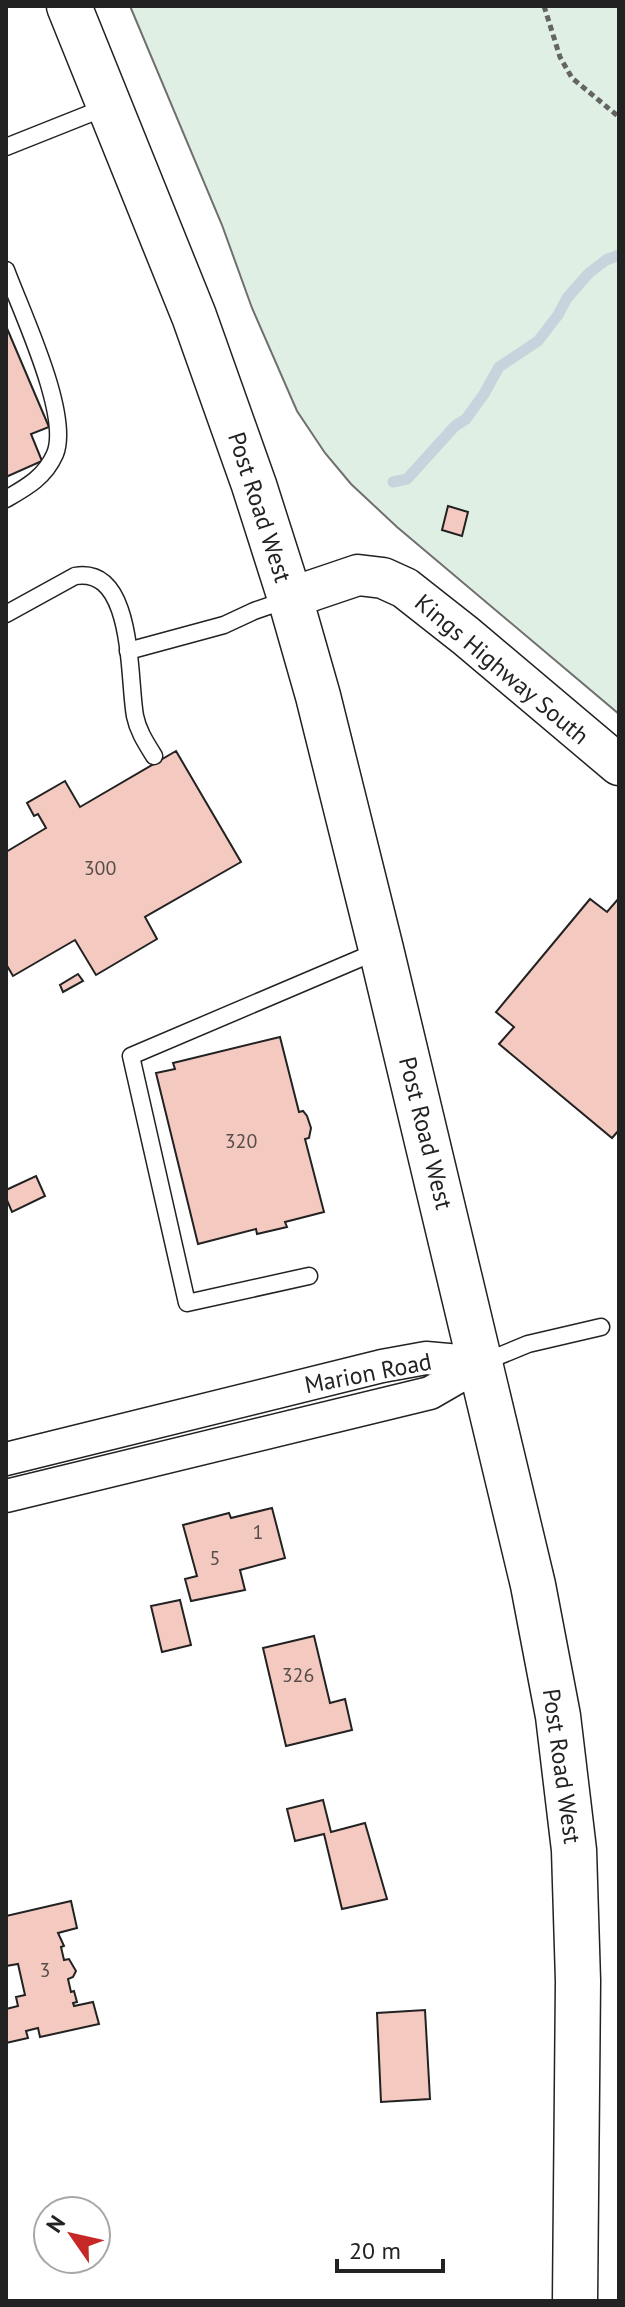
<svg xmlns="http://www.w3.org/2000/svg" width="625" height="2307" font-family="'PT Sans',sans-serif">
<rect width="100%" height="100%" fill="#fff"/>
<path fill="#e0efe3" stroke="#6f6f6f" stroke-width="2" d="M130,6h489v708l-222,-187 -46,-43 -26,-31 -28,-42 -45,-103 -30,-83z"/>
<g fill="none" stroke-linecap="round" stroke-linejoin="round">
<path stroke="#c7d3dd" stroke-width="11" d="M393,482l14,-3 48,-53 11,-7 18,-25 15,-27 39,-26 20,-26 9,-17 22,-25 17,-13 13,-5"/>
</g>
<g fill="#f3c9c0" stroke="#222" stroke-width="2">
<path d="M6,326l43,101 -18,7 11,27 -36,16z"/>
<path d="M448,506l20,6 -6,24 -20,-6z"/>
<path d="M176,751l65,111 -96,55 12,22 -61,36 -21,-35 -62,36 -7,-12v-112l40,-24 -8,-14 -4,2 -7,-13 38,-22 15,26z"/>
<path d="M619,898v232l-7,8 -113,-94 15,-17 -18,-15 94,-113 17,13z"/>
<path d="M78,974l5,7 -20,11 -3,-7z"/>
<path d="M280,1037l19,75 4,-1 4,5 4,12 -2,10 -4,1 19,73 -39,10 2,5 -30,7 -1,-5 -58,15 -42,-171 19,-4 -2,-6z"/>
<path d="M36,1176l9,20 -33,16 -6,-14v-8z"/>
<path d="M272,1508l13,50 -45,12 5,20 -54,11 -6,-22 12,-3 -14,-51 46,-12 2,5z"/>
<path d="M180,1600l11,45 -29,7 -11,-46z"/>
<path d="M314,1636l16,67 15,-4 7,31 -66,16 -23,-98z"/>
<path d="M323,1800l8,32 34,-9 22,76 -45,10 -18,-75 -29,7 -8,-32z"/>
<path d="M71,1901l6,27 -19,5 6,13 -3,1 3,13 5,-1 7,12 -3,6 -5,2 3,13 3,-1 3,11 -4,1 1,3 19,-4 6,22 -59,13 -2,-9 -12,3 2,7 -22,5v-34l12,-3 -2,-9 9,-2 -7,-31 -12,2v-50z"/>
<path d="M425,2010l5,89 -49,3 -4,-89z"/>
</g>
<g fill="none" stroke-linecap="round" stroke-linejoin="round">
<defs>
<g id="service">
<path d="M6,147l103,-41"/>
<path d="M6,270c15,41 65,145 49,184 -10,23 -28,33 -49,45"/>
<path d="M6,614l69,-38c60,-10 53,102 60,140 3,15 11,27 19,40"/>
<path d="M128,651l96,-26 30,-14 35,-12"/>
<path d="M309,1276l-122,27 -56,-247 249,-106"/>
<path d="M482,1363l46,-19 73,-17"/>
</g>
<path id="minor" d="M6,1459l376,-93 44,-8 56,5 -52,30 -424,103"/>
<path id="tertiary" d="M290,598l68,-23 25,3 22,10 61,48 153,129"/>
<path id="primary" d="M69,6l125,310 60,169 36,113 28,98 63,253 152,636 25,131 16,134 4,131 -3,320"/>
</defs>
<use href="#service" stroke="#222" stroke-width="19"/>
<use href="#minor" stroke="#222" stroke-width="35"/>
<use href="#tertiary" stroke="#222" stroke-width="43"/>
<use href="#primary" stroke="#222" stroke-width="47"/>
<path stroke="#646464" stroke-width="5" stroke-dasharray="6 4" stroke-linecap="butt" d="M544,6l16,51 12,21 47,39"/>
<use href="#service" stroke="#fff" stroke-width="16"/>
<use href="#minor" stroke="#fff" stroke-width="32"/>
<use href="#tertiary" stroke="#fff" stroke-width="40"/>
<use href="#primary" stroke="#fff" stroke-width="44"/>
</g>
<g text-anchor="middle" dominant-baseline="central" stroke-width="6" stroke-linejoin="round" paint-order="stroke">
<g font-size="20" fill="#564c4a">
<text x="100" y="868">300</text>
<text x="241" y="1141">320</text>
<text x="258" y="1532">1</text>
<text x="215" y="1558">5</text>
<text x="298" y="1675">326</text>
<text x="45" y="1970">3</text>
</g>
<g font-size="24" fill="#222" stroke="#fff">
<text transform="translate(260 507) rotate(72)">Post Road West</text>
<text transform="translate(502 669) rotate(40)">Kings Highway South</text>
<text transform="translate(426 1133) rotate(76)">Post Road West</text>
<text transform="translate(368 1373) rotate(-11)">Marion Road</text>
<text transform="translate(562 1766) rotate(82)">Post Road West</text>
</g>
</g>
<rect width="625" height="2307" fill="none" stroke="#222222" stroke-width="16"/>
<g transform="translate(72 2235) rotate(304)"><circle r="38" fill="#ffffff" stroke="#a7a7a7" stroke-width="2"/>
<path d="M0-6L14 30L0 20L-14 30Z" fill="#c62828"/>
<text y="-12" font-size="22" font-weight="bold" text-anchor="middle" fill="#222222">N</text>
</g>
<path d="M337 2259v12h106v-12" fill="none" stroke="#222222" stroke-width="4"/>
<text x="349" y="2259" font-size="24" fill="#222222" stroke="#ffffff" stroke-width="6" paint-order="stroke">20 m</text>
</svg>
